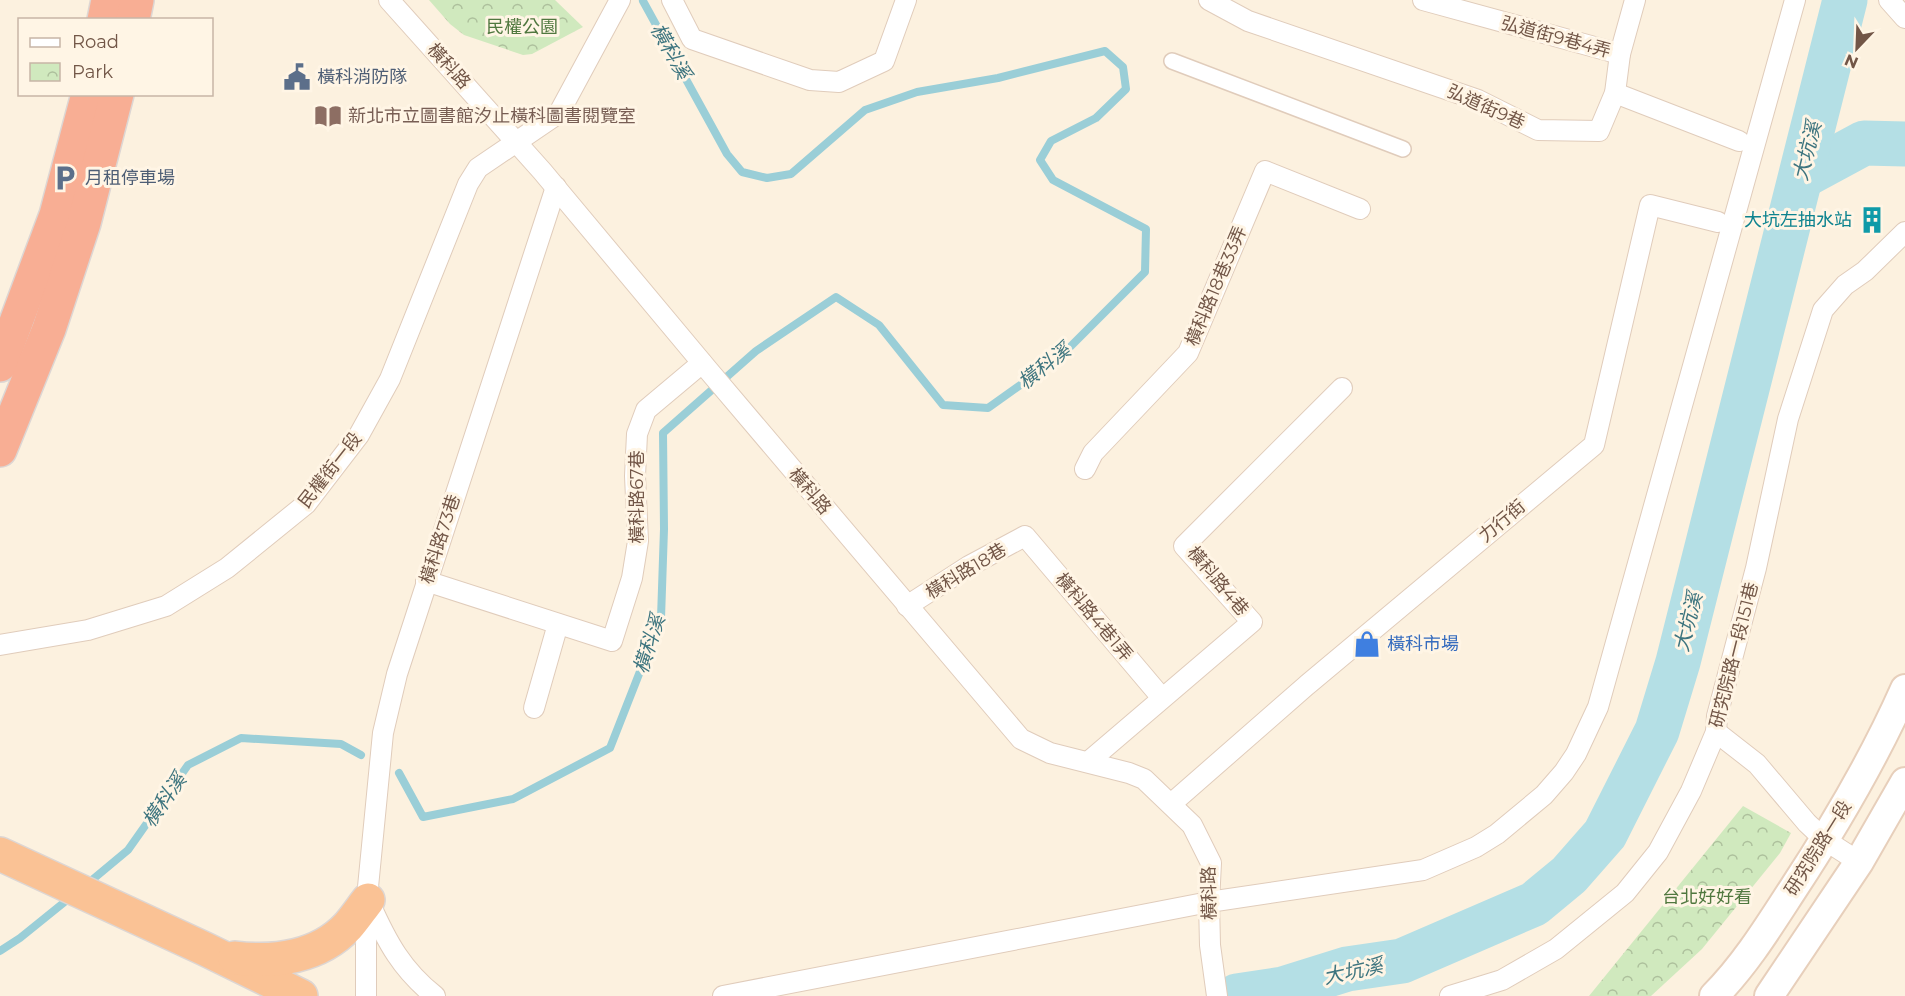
<svg xmlns="http://www.w3.org/2000/svg" width="1905" height="996" font-family="Montserrat,'Noto Sans TC',sans-serif">
<defs>
<pattern id="park-crowns" width="20" height="18" patternUnits="userSpaceOnUse" patternTransform="scale(1.5)"><rect width="20" height="18" fill="#d0e9be"/><path d="M2 6a3 3 0 1 1 6 0M12 15a3 3 0 1 1 6 0" fill="none" stroke="#adc09c"/></pattern>
</defs>
<rect width="100%" height="100%" fill="#fcf1df"/>
<g fill="url(#park-crowns)">
<path d="M429,0h126l28,27 -51,27 -9,1 -59,-20 -14,-11z"/>
<path d="M1743,806l48,27 -11,20 -78,96 -51,47h-62z"/>
</g>
<g fill="none" stroke-linecap="round" stroke-linejoin="round">
<g stroke="#9aced7" stroke-width="8">
<path d="M399,773l24,44 90,-18 97,-51 51,-130 3,-89 -1,-96 93,-82 80,-54 43,28 64,80 45,3 73,-52 84,-84 1,-43 -93,-49 -13,-20 11,-19 45,-23 30,-29 -3,-22 -18,-16 -107,27 -81,14 -52,18 -74,64 -24,4 -25,-6 -15,-18 -84,-153"/>
<path d="M86,885l42,-35 60,-85 53,-27 100,6 20,11"/>
<path d="M0,951l20,-13 52,-42"/>
</g>
<g stroke="#b4dfe5" stroke-width="45">
<path d="M1801,177l63,-34 41,1"/>
<path d="M1237,996l46,-7 64,-20 55,-8 132,-57 35,-29 36,-41 52,-103 21,-69 167,-662"/>
</g>
<defs>
<path id="pedestrian" d="M1172,61l231,88"/>
<g id="minor">
<path d="M389,0l153,171 167,200 312,368 29,14 79,20 15,6 48,46 19,38 -2,39 1,43 7,51"/>
<path d="M672,0l20,39 118,41 29,2 45,-21 22,-61"/>
<path d="M1209,0l39,21 230,79 60,30 61,1 16,-38 5,-39 15,-54"/>
<path d="M1423,0l197,54"/>
<path d="M1889,0l16,18"/>
<path d="M1615,93l124,48"/>
<path d="M1085,469l8,-16 95,-100 77,-182 95,38"/>
<path d="M426,581l186,60 20,-63 6,-37 -3,-65 2,-42 9,-24 56,-47"/>
<path d="M907,606l62,-40 56,-30 137,162"/>
<path d="M0,645l88,-15 78,-24 61,-38 79,-64 53,-69 31,-56 78,-195 10,-16 81,-55 61,-113"/>
<path d="M534,708l24,-84"/>
<path d="M1716,732l41,32 50,59 18,17 34,22"/>
<path d="M1088,762l164,-140 -68,-76 158,-158"/>
<path d="M1171,804l136,-119 287,-240 56,-240 68,17"/>
<path d="M370,904c17,38 32,66 65,92"/>
<path d="M366,996v-51l2,-58 15,-154 14,-59 159,-487"/>
<path d="M723,996l486,-94 214,-32 53,-23 21,-13 47,-39 20,-23 12,-18 22,-47 197,-707"/>
<path d="M1450,996l52,-16 54,-31 69,-56 33,-41 33,-61 25,-59 1,-16 39,-148 32,-149 35,-109 22,-25 20,-14 40,-39"/>
</g>
<g id="secondary">
<path d="M1714,996c31,-31 55,-70 79,-107 42,-64 81,-130 112,-200"/>
<path d="M1769,996l90,-134 46,-80"/>
</g>
<g id="trunk">
<path d="M0,854l205,95 96,47"/>
<path d="M235,958c40,5 84,-1 113,-32 7,-8 13,-17 20,-26"/>
</g>
<g id="motorway">
<path d="M104,20l4,-20"/>
<path d="M133,20l4,-20"/>
<path d="M0,365l56,-150 32,-121"/>
<path d="M0,450l49,-121 35,-106 33,-129"/>
</g>
</defs>
<use href="#pedestrian" stroke="#e0ccbb" stroke-width="18"/>
<use href="#minor" stroke="#e0ccbb" stroke-width="22"/>
<use href="#secondary" stroke="#e7cfbb" stroke-width="32"/>
<use href="#trunk" stroke="#ddd6d3" stroke-width="36"/>
<use href="#motorway" stroke="#ddd6d3" stroke-width="36"/>
<use href="#pedestrian" stroke="#fff" stroke-width="15"/>
<use href="#minor" stroke="#fff" stroke-width="20"/>
<use href="#secondary" stroke="#fff" stroke-width="28"/>
<use href="#trunk" stroke="#fac295" stroke-width="33"/>
<use href="#motorway" stroke="#f8ae94" stroke-width="33"/>
</g>
<defs>
<symbol id="civic-bare" viewBox="-9 -9 18 18"><path d="M-.6-6.5H3V-4.5H.6V-3L4-1V1h2V6H-6V1h2V-1L-.6-3ZM-1.2 2.5V6h2.4V2.5Z" fill="#5c6f8a" stroke="#fff5e5" stroke-width="2.5" paint-order="stroke"/></symbol>
<symbol id="library-bare" viewBox="-9 -9 18 18"><path d="M-6-4Q-3-5.5-.7-3.5V5Q-3 3-6 4ZM6-4Q3-5.5 .7-3.5V5Q3 3 6 4Z" fill="#8d6e63" stroke="#fff5e5" stroke-width="2.5" paint-order="stroke"/></symbol>
<symbol id="parking-bare" viewBox="-9 -9 18 18"><path d="M-3.5-5.5H1a3.5 3.5 0 0 1 0 7H-1V5.5H-3.5ZM-1-3.4V-.6H.8a1.4 1.4 0 0 0 0-2.8Z" fill="#5c6f8a" stroke="#fff5e5" stroke-width="2.5" paint-order="stroke"/></symbol>
<symbol id="building-bare" viewBox="-9 -9 18 18"><path d="M-4-6H4V6H1V3H-1V6H-4ZM-2.5-4.3h1.7v1.8h-1.7ZM.8-4.3h1.7v1.8H.8ZM-2.5-1h1.7V.8h-1.7ZM.8-1h1.7V.8H.8Z" fill="#0f9aa8" stroke="#fff5e5" stroke-width="2.5" paint-order="stroke"/></symbol>
<symbol id="shop-bare" viewBox="-9 -9 18 18"><path d="M-5-2.5h2.3a2.7 3.5 0 0 1 5.4 0H5L5.5 6h-11ZM-1.5-2.5h3a1.5 2.3 0 0 0-3 0Z" fill="#3f7fe0" stroke="#fff5e5" stroke-width="2.5" paint-order="stroke"/></symbol>
</defs>
<g fill-rule="evenodd">
<use href="#civic-bare" x="278" y="58" width="38" height="38"/>
<use href="#library-bare" x="309" y="97" width="38" height="38"/>
<use href="#parking-bare" x="46" y="159" width="38" height="38"/>
<use href="#building-bare" x="1853" y="201" width="38" height="38"/>
<use href="#shop-bare" x="1348" y="625" width="38" height="38"/>
</g>
<g text-anchor="middle" dominant-baseline="central" stroke-width="6" stroke-linejoin="round" paint-order="stroke">
<g font-size="18" fill="#50783f" stroke="#fff5e5">
<text x="522" y="27">民權公園</text>
<text x="1707" y="897">台北好好看</text>
</g>
<g font-size="18" fill="#725647" stroke="#fff5e5">
<text transform="translate(1556 37) rotate(15)">弘道街9巷4弄</text>
<text transform="translate(449 66) rotate(48)">橫科路</text>
<text transform="translate(1486 107) rotate(24)">弘道街9巷</text>
<text transform="translate(1216 286) rotate(-67)">橫科路18巷33弄</text>
<text transform="translate(330 470) rotate(-52)">民權街一段</text>
<text transform="translate(810 491) rotate(50)">橫科路</text>
<text transform="translate(637 497) rotate(-90)">橫科路67巷</text>
<text transform="translate(1502 521) rotate(-40)">力行街</text>
<text transform="translate(440 539) rotate(-72)">橫科路73巷</text>
<text transform="translate(966 571) rotate(-31)">橫科路18巷</text>
<text transform="translate(1218 581) rotate(50)">橫科路4巷</text>
<text transform="translate(1094 617) rotate(50)">橫科路4巷1弄</text>
<text transform="translate(1734 655) rotate(-76)">研究院路一段151巷</text>
<text transform="translate(1818 848) rotate(-58)">研究院路一段</text>
<text transform="translate(1209 893) rotate(-91)">橫科路</text>
</g>
<g font-size="18" fill="#4e5e75" stroke="#fff5e5" text-anchor="start">
<text x="317" y="77">橫科消防隊</text>
<text x="85" y="178">月租停車場</text>
</g>
<g font-size="18" fill="#785e54" stroke="#fff5e5" text-anchor="start">
<text x="348" y="116">新北市立圖書館汐止橫科圖書閱覽室</text>
</g>
<g font-size="18" fill="#0d838f" stroke="#fff5e5" text-anchor="end">
<text x="1852" y="220">大坑左抽水站</text>
</g>
<g font-size="18" fill="#366cbe" stroke="#fff5e5" text-anchor="start">
<text x="1387" y="644">橫科市場</text>
</g>
<g font-size="20" font-style="italic" fill="#3e757f" stroke="#fff5e5">
<text transform="translate(671 51) rotate(61)">橫科溪</text>
<text transform="translate(1807 151) rotate(-76)">大坑溪</text>
<text transform="translate(1044 366) rotate(-38)">橫科溪</text>
<text transform="translate(1688 622) rotate(-76)">大坑溪</text>
<text transform="translate(649 644) rotate(-72)">橫科溪</text>
<text transform="translate(164 800) rotate(-55)">橫科溪</text>
<text transform="translate(1353 971) rotate(-12)">大坑溪</text>
</g>
</g>
<rect x="18" y="18" width="195" height="78" fill="#fff5e5" stroke="#c7b5a6" stroke-width="1.5"/>
<rect x="30" y="38" width="30" height="9" fill="#ffffff" stroke="#c7b5a6" stroke-width="1.5"/>
<text x="72" y="48" font-size="18" fill="#725647">Road</text>
<rect x="30" y="63" width="30" height="18" fill="url(#park-crowns)" stroke="#c7b5a6" stroke-width="1.5"/>
<text x="72" y="78" font-size="18" fill="#725647">Park</text>
<g transform="translate(1857 48) rotate(203)" stroke="#fff5e5" stroke-width="4.5" paint-order="stroke">
<path d="M0-4.5L10 22L0 15L-10 22Z" fill="#725647"/>
<text y="-9" font-size="16" font-weight="bold" text-anchor="middle" fill="#725647">N</text>
</g>
</svg>
